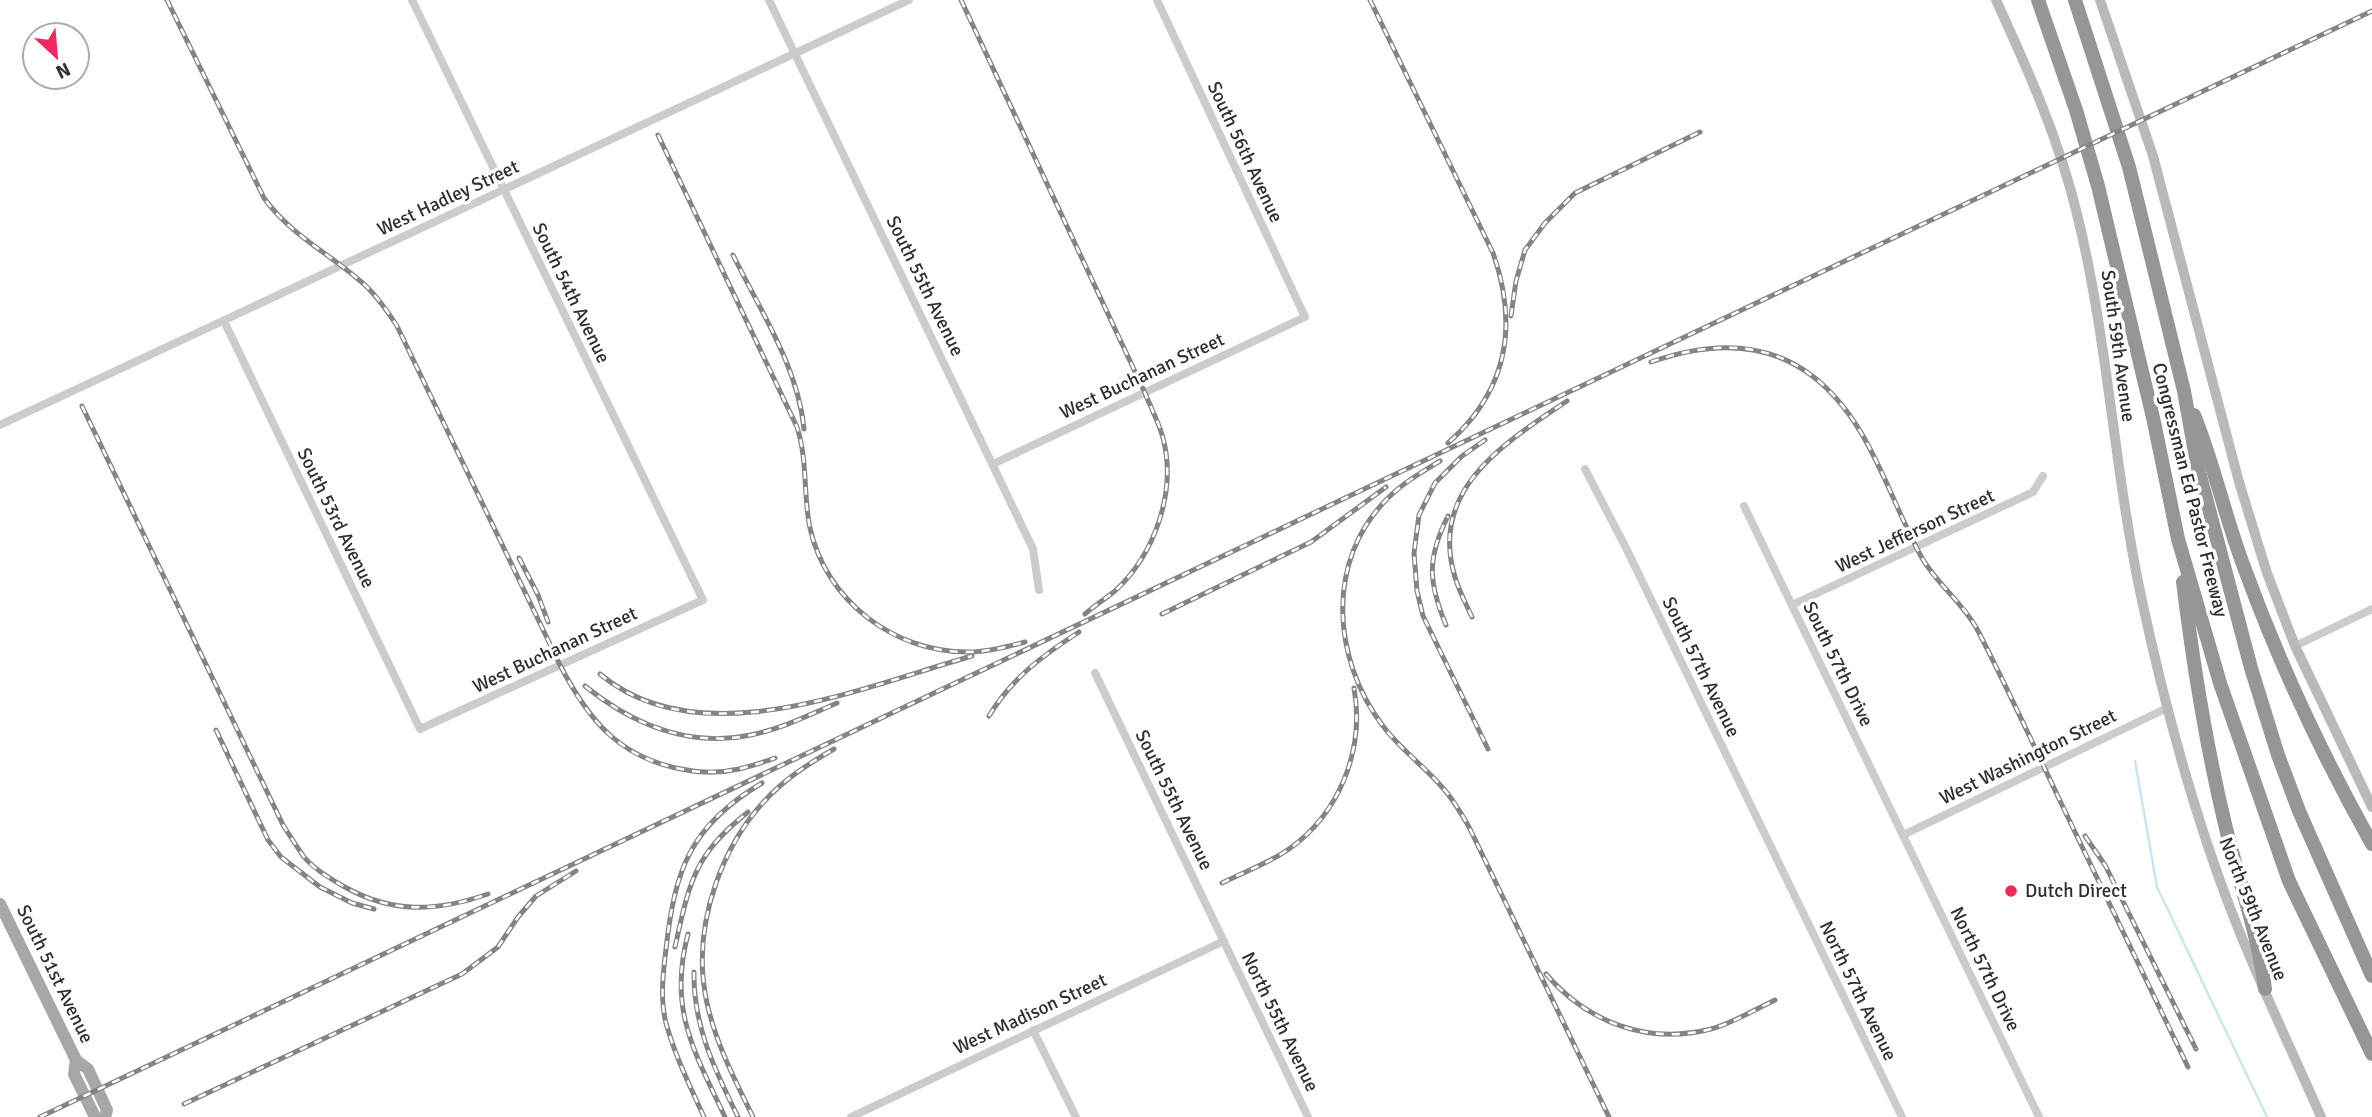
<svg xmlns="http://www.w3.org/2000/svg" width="2372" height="1117" font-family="Signika,sans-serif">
<rect width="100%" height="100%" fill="#fff"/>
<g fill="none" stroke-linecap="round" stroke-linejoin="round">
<path stroke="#c8e7ee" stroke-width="2.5" d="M2135,761l22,126 110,230"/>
<g stroke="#ccc" stroke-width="8">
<path d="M769,0l264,549 6,41"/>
<path d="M224,321l196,408 283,-129 -291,-600"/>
<path d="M0,425l909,-425"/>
<path d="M993,464l312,-147 -148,-317"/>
<path d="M1585,469l41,79 276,569"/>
<path d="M1744,506l295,611"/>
<path d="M1792,605l241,-113 10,-16"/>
<path d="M2295,646l77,-37"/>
<path d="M1095,673l213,444"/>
<path d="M1903,835l264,-127"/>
<path d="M1033,1030l43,87"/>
<path d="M851,1117l373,-176"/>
</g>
<g stroke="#b9b9b9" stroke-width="10">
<path d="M1996,0c32,70 63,139 81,214 31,125 37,256 64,382 24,112 53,221 95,327 26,66 57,130 85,194"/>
<path d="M2100,0l53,156 86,326 28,91 28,73 77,161"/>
</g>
<g stroke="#a7a7a7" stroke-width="12">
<path d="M0,904l76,156 12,9 19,41 -2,7"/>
<path d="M76,1060l-2,14 21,43"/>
</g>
<g stroke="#969696" stroke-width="14">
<path d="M2038,0l38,110 22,76 56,236 24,117 42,144 69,198 83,173"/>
<path d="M2075,0l54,167 55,224 13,73 54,204 27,87 21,56 73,165"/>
<path d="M2194,415c20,49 31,102 50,152 35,96 78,188 128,277"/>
<path d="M2183,582c10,81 23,163 42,242 13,56 33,108 40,165"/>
</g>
<defs>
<g id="rail">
<path d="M167,0l97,198c28,39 69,57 103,89 12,12 21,25 30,39l163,339c28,54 58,92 121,104 18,4 40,4 58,0 13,-3 25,-7 36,-11"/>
<path d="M961,0l184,393c6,15 14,30 18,45 14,53 -8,116 -48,153 -10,8 -21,15 -30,23"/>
<path d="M1370,0l123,253c26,74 14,138 -45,190"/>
<path d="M658,135l139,292c11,34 6,68 13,101 16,73 84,124 157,124 20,0 39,-5 58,-10"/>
<path d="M733,255c27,55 65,112 71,174"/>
<path d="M1511,316l5,-35 9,-31 20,-27 30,-30 125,-61"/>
<path d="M1651,362c54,-19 112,-23 160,13 59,44 77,122 111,183 15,26 41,45 55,71 30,58 57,117 85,176 42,87 84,174 126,262"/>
<path d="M82,406l201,419c7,11 14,22 21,32 10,12 25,21 39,29 49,28 93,26 145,8"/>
<path d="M1485,440l-23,16 -27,27 -16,32 -5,38 3,38 6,25 65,133"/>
<path d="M1440,461c-18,11 -37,22 -52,37 -63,62 -56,161 -5,228 17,23 41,40 59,61 11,12 19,26 27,40l140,290"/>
<path d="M519,558l19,37 10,27"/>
<path d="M1162,614l149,-72 75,-55"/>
<path d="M1472,617c-6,-13 -13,-26 -17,-40 -27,-88 51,-135 112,-176"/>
<path d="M1446,625c-18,-43 -19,-67 2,-109"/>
<path d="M600,674c100,84 262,13 372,-18"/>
<path d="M585,686c47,38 104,62 166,49 30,-6 58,-20 86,-32"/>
<path d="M989,716c23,-38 53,-60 90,-84"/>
<path d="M216,730l52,110 13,17 39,30 32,16 22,6"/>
<path d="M2085,836l20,29 91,184"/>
<path d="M1222,883c22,-11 47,-20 67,-34 51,-36 76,-100 65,-161"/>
<path d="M688,934c-20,75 6,117 37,183"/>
<path d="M675,947c7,-30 13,-67 31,-92 11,-17 26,-30 42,-43"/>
<path d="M694,972c-1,54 21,98 44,145"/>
<path d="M1546,974c42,49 102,71 165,55 22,-6 43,-19 64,-29"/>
<path d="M184,1104l278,-130 36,-27 20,-30 18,-21 40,-25"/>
<path d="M40,1117l2332,-1106"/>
<path d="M704,1117c-14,-31 -29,-61 -38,-94 -6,-23 -3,-50 0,-74 9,-80 24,-123 96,-166"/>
<path d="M753,1117c-18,-37 -37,-73 -46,-114 -17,-76 15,-167 74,-218 16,-14 34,-25 53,-36"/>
</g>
</defs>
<use href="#rail" stroke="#848484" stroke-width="5"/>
<use href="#rail" stroke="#fff" stroke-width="2.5" stroke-dasharray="8" stroke-linecap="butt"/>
</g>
<circle fill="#f0285d" stroke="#fff" stroke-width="2.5" cx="2011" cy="891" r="7"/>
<g text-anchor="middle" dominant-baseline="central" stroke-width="7" stroke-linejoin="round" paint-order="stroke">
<g font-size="19" fill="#2f2f2f" stroke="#fff">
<text transform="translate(1245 152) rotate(65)">South 56th Avenue</text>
<text transform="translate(448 198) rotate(-25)">West Hadley Street</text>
<text transform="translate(925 286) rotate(64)">South 55th Avenue</text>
<text transform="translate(571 293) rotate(64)">South 54th Avenue</text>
<text transform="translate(2118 346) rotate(82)">South 59th Avenue</text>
<text transform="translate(1142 376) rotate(-25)">West Buchanan Street</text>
<text transform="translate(2190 490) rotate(76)">Congressman Ed Pastor Freeway</text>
<text transform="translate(336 518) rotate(64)">South 53rd Avenue</text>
<text transform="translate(1915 531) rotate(-25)">West Jefferson Street</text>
<text transform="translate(555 650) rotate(-25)">West Buchanan Street</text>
<text transform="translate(1838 664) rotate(64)">South 57th Drive</text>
<text transform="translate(1701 667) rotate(64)">South 57th Avenue</text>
<text transform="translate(2028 757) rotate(-26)">West Washington Street</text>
<text transform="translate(1174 800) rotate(64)">South 55th Avenue</text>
<text transform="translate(2253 909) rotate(68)">North 59th Avenue</text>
<text transform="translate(1985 969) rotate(64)">North 57th Drive</text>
<text transform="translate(55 974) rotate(64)">South 51st Avenue</text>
<text transform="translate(1858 991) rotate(64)">North 57th Avenue</text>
<text transform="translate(1030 1014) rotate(-25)">West Madison Street</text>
<text transform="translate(1280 1022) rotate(64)">North 55th Avenue</text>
</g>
<g font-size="19" fill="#2f2f2f" stroke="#fff" text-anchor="start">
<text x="2025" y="891">Dutch Direct</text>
</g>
</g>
<g transform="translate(56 56) rotate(154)"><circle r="33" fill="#ffffff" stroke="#acacac" stroke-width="2"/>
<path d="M0-5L12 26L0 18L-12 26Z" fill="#f0285d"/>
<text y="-10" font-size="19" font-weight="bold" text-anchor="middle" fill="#2f2f2f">N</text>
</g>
</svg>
